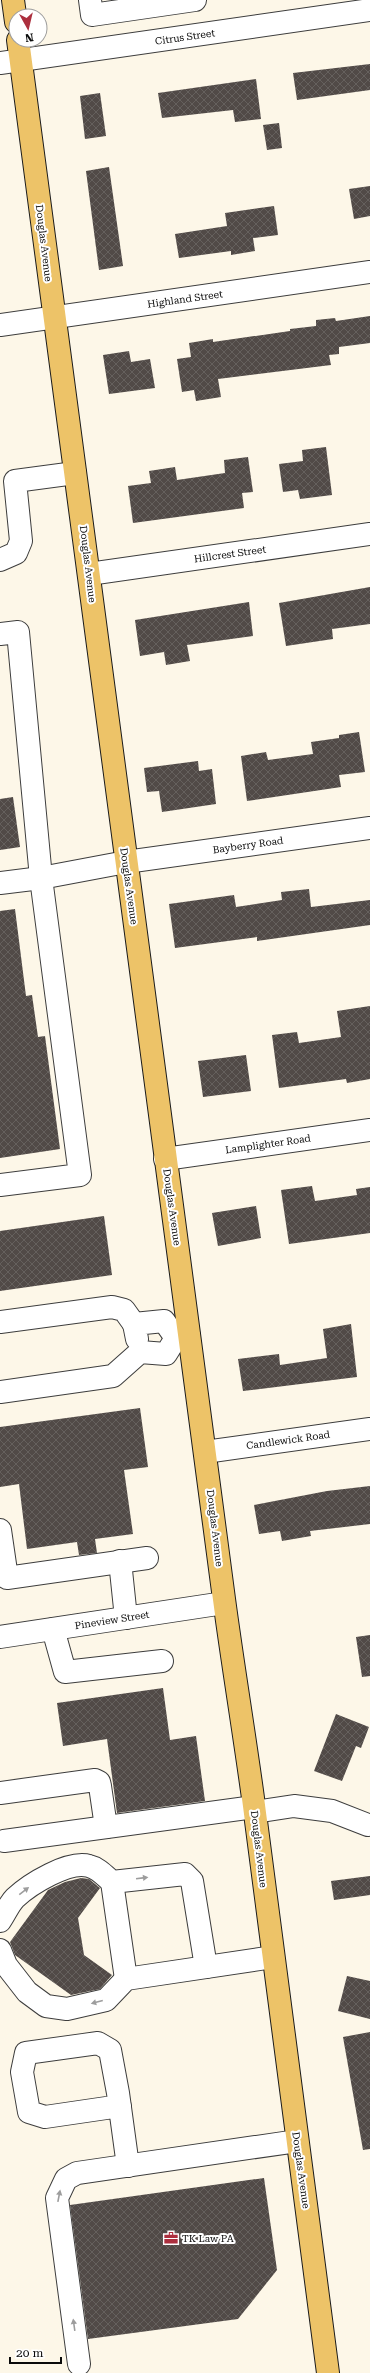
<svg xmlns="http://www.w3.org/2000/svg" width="370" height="2373" font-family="'Roboto Serif',serif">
<defs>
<pattern id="building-cross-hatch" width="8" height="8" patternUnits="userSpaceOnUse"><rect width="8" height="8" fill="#514a47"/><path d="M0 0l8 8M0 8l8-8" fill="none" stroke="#65605d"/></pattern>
</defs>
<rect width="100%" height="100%" fill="#fdf7e8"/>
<g fill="url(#building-cross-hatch)">
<path d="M370,64v26l-73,10 -4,-27z"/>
<path d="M256,79l5,40 -26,3 -2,-12 -71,8 -4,-25z"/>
<path d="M100,93l6,43 -21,3 -5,-43z"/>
<path d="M279,123l3,25 -15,2 -4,-25z"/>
<path d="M109,167l14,99 -24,4 -13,-99z"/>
<path d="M370,186v30l-16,3 -5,-30z"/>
<path d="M274,206l4,29 -25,3 2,13 -24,4v-4l-52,7 -4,-24 52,-8 -2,-13z"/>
<path d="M370,316v27l-31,4v7l-10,1 2,10 -113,14 3,18 -25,4 -2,-11 -12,2 -5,-33 14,-2 -2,-14 24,-4v3l77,-11v-2l26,-3v-6l19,-2 1,3z"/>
<path d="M129,351l2,11 19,-3 5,29 -46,6 -6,-39z"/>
<path d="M326,447l6,48 -32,4 -2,-9 -15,2 -4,-28 24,-3 -1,-11z"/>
<path d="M248,457l5,35 -11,1 2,15 -111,15 -5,-37 23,-3 -2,-12 26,-4 2,13 48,-7 -1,-13z"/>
<path d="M370,587v37l-38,5 1,10 -47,7 -7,-43z"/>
<path d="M249,602l4,34 -66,9 3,16 -24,4 -2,-13 -24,4 -5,-36z"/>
<path d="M359,732l6,40 -26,3 2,12 -94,14 -6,-45 25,-4 2,8 45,-6 -2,-12 28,-4v-3z"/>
<path d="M198,761l1,10 13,-2 4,35 -54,8 -3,-21 -12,1 -3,-24z"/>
<path d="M13,797l7,50 -20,3v-51z"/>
<path d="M309,889l2,18 59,-7v25l-113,16v-4l-82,11 -6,-44 65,-9 2,12 46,-7 -1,-8z"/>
<path d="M15,909l11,87 6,-1 6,42 7,-1 15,113 -60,9v-247z"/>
<path d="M370,1006v73l-23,4 -1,-4 -67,9 -7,-53 25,-3 2,11 42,-6 -4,-26z"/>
<path d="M246,1055l5,36 -48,6 -5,-36z"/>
<path d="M312,1186l3,15 42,-6 -1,-6 14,-2v46l-81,11 -8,-54z"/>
<path d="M256,1206l5,32 -43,8 -6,-33z"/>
<path d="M104,1216l8,59 -112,16v-60z"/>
<path d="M351,1324l6,53 -114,14 -5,-32 41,-5 1,11 47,-7 -4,-29z"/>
<path d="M140,1408l8,59 -24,3 9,64 -38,5 2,14 -18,2 -2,-13 -50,7 -8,-65 -19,3v-60z"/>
<path d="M370,1486v38l-60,7 1,5 -29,5 -2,-10 -21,3 -5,-29 73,-14z"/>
<path d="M370,1635v41l-8,1 -6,-40z"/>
<path d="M163,1688l7,52 26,-4 9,65 -88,12 -10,-74 -44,7 -6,-43z"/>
<path d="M336,1714l33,13 -8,21 -5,-2 -14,35 -28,-10z"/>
<path d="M370,1876v19l-36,5 -3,-19z"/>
<path d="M81,1878l8,1 11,9 -22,30 6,37 28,20 -12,14 -29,6 -56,-40 -5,-13 38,-52 17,-8z"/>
<path d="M347,1976l23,5v38l-32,-8z"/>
<path d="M370,2032v117l-7,1 -20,-113z"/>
<path d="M264,2178l13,92 -39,49 -150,20 -18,-134z"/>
</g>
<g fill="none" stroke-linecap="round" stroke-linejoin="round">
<defs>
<g id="minor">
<path d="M90,0l2,15 103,-15"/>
<path d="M0,63l370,-53"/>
<path d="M0,325l370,-53"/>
<path d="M0,560l16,-7 5,-12 -6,-60 60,-8"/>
<path d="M89,574l281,-40"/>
<path d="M0,634l18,-2 23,246 39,297 -80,10"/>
<path d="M0,883l41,-5 85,-16 244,-34"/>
<path d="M165,1159l205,-29"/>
<path d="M0,1322l112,-15 12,3 10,14"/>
<path d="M137,1339l-3,-15 30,-3 12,17"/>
<path d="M0,1392l113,-16 27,-24 26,2 10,-16 13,-2"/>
<path d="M205,1452l165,-23"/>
<path d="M0,1530l7,48 140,-20"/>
<path d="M120,1561l6,57"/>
<path d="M53,1629l12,43 97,-11"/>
<path d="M0,1637l224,-34"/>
<path d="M0,1793l95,-13 4,2 1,4 6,41"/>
<path d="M255,1812l39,-6 38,5 36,14"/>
<path d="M4,1841l250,-34"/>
<path d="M112,1882l14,97"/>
<path d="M0,1921c5,-7 9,-17 15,-23 15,-14 54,-38 74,-32 9,2 16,10 23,16l73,-8 7,7 14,86"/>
<path d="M0,1950l6,15 21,27 19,14 21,3 39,-9 20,-21 147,-22"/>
<path d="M120,2106l-75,11 -16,-5 -7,-40 4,-19 72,-10 12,7 8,43 10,73"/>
<path d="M79,2364l-22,-166 9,-19 11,-6 220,-32"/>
</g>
<g id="major">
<path d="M13,0l3,22"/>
<path d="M18,40c68,520 136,1040 206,1559 9,67 20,133 29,199 26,192 49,384 75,575"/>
</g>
</defs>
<use href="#minor" stroke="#3d3d3d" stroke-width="24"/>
<use href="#major" stroke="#1b1b1b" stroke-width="24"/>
<use href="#minor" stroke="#fff" stroke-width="22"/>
<use href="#major" stroke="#edc368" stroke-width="22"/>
</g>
<defs><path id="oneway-solid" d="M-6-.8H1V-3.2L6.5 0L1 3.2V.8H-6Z"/></defs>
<g fill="#9d9d9d">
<use href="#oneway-solid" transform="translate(142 1878) rotate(-7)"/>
<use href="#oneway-solid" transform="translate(24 1891) rotate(-38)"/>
<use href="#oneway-solid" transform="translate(97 2002) rotate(165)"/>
<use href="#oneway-solid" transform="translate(59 2196) rotate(-79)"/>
<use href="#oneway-solid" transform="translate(74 2325) rotate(-98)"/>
</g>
<defs>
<symbol id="office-bare" viewBox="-9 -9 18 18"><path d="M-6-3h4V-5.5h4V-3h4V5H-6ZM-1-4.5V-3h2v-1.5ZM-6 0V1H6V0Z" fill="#ac2f3e" stroke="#fff" stroke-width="2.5" paint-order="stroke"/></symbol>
</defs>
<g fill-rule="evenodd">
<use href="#office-bare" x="161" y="2228" width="20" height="20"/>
</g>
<g text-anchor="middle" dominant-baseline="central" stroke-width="4" stroke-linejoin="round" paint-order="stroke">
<g font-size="10" fill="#0a0a0a" stroke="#fff">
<text transform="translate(185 37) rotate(-8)">Citrus Street</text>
<text transform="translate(44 243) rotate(83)">Douglas Avenue</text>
<text transform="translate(185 299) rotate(-8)">Highland Street</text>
<text transform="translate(230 554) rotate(-8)">Hillcrest Street</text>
<text transform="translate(88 564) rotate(83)">Douglas Avenue</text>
<text transform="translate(248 845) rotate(-8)">Bayberry Road</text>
<text transform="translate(129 886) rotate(82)">Douglas Avenue</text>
<text transform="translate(268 1144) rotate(-8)">Lamplighter Road</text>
<text transform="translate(172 1207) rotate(82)">Douglas Avenue</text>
<text transform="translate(288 1440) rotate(-8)">Candlewick Road</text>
<text transform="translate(215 1528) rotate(83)">Douglas Avenue</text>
<text transform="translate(112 1620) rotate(-9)">Pineview Street</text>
<text transform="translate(259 1849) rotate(83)">Douglas Avenue</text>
<text transform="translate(301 2170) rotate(82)">Douglas Avenue</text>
</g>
<g font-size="10" fill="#0a0a0a" stroke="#fff" text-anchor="start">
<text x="182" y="2238">TK Law PA</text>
</g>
</g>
<g transform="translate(28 28) rotate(172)"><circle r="19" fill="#ffffff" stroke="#9d9d9d"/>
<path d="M0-3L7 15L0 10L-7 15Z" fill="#ac2f3e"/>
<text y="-6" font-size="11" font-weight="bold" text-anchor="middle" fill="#0a0a0a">N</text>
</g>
<path d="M10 2357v6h51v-6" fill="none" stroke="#0a0a0a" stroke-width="2"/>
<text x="16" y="2357" font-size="12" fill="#0a0a0a" stroke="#ffffff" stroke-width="3" paint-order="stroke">20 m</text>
</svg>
